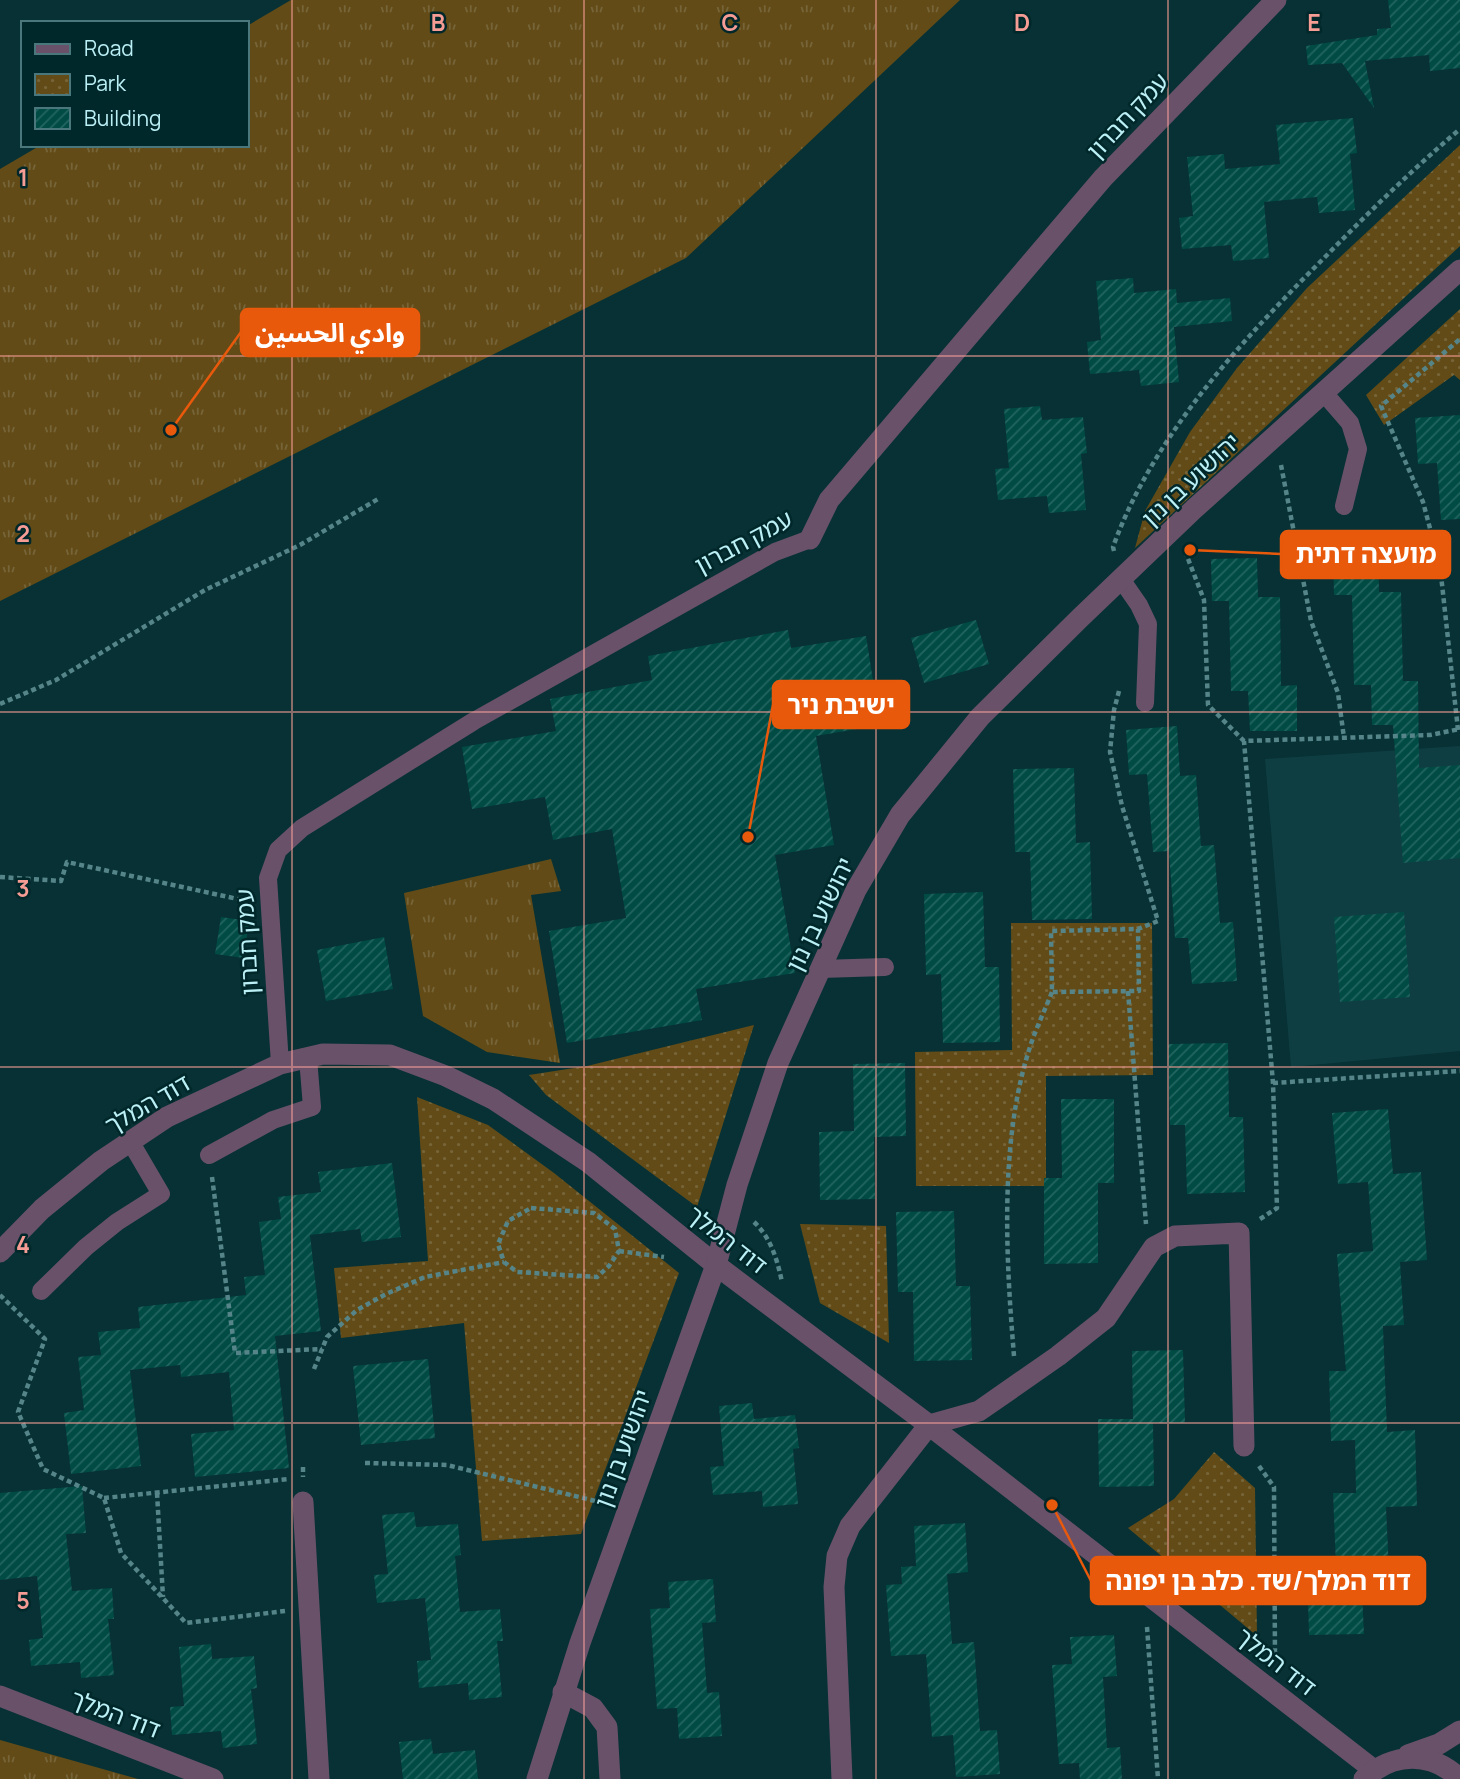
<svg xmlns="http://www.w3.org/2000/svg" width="1460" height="1779" font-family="Manrope,'Noto Sans Arabic','Noto Sans Hebrew',sans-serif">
<defs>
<pattern id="grass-tufts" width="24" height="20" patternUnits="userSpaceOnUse" patternTransform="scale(1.75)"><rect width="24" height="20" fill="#624b17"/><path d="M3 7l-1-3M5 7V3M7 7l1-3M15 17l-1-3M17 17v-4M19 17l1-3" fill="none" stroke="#766539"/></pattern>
<pattern id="park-dots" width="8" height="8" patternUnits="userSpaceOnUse" patternTransform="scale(1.75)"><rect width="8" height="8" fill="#624b17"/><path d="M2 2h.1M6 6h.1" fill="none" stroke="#766539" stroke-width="1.8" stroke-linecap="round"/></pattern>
<pattern id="building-hatch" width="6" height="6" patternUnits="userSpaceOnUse" patternTransform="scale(1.75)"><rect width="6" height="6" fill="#004b44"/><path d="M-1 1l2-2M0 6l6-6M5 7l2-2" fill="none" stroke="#236560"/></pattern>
</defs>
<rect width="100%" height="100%" fill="#073134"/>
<path fill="#0f3e42" d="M1460,746v305l-169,16 -26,-308z"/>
<g fill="url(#grass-tufts)">
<path d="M291,0h669l-274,258 -686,343v-432l41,-24h206v-119z"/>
<path d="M551,859l10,32 -30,4 29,168 -73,-11 -64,-36 -19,-123z"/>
<path d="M0,1740l138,39h-138z"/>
</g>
<g fill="url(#park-dots)">
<path d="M1460,145v101l-325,302 10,-37 45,-79 47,-64 70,-80z"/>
<path d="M1460,309v71l-6,-5 -70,50 -18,-30z"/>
<path d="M1011,923h141l1,152 -107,1v110h-130l-1,-134 97,-2z"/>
<path d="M754,1025l-57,182 -151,-112 -17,-20 58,-9z"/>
<path d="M417,1097l71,28 66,48 125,100 -98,261 -99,7 -18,-218 -123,15 -7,-70 94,-7z"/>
<path d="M800,1224l86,2 3,117 -69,-40z"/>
<path d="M1214,1452l41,36 2,148 -129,-108 46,-29z"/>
</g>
<g fill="url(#building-hatch)">
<path d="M1388,0h72v68l-30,3 -1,-16 -64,6 9,47 -32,-45 -34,2 -2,-19 71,-11v-6l14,-1z"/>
<path d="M1353,118l4,35 -7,1 5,56 -36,3 -2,-16 -53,5 5,56 -36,3 -2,-16 -49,4 -3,-31 14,-2 -6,-59 37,-3 1,15 55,-5 -4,-39z"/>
<path d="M1133,278l1,15 42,-4 1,14 53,-5 2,23 -58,6 5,55 -38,4 -2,-16 -49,4 -3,-32 14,-2 -5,-59z"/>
<path d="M1040,406l2,14 41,-3 4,36 -6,1 5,56 -37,3 -2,-17 -49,4 -3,-31 14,-1 -5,-59z"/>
<path d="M1460,415v104l-19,1 -4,-57 -19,1 -3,-46z"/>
<path d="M1378,553l1,39h22l2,89h15l1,87 41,-3v93l-57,5 -10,-138h-21l-1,-40h-17l-2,-90h-18l-1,-41z"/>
<path d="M1257,558l1,39h22l1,89 16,-1v46h-47l-2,-40h-17l-2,-90h-17l-1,-42z"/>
<path d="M976,620l13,44 -65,19 -13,-45z"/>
<path d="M788,630l3,18 75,-12 14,89 -64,11 18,109 -59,10 20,118 -99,16 6,31 -135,23 -18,-112 77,-13 -14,-89 -59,11 -8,-43 -73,12 -10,-62 94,-16 -6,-32 102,-19 -4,-24z"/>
<path d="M1177,726l3,50 16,-1 5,71 13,-1 6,78 13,-1 4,59 -45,3 -4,-46h-13l-6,-87 -16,1 -6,-78 -18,1 -3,-45z"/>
<path d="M1074,768l2,75 14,-1 2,77 -60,1 -2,-68h-15l-2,-83z"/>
<path d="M983,892l2,75h14l1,75 -57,1 -2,-69 -15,1 -2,-81z"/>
<path d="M1404,912l6,85 -70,5 -6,-85z"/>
<path d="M221,917l28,4 -5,37 -29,-4z"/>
<path d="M384,937l9,52 -67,12 -9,-51z"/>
<path d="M1228,1043l1,74h14l2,75 -58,2 -2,-69h-15l-2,-81z"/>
<path d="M905,1063l1,73 -32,1 1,62 -55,1 -1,-68 35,-1 -1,-67z"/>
<path d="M1061,1099h53v84h-16v80l-54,1v-86h18z"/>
<path d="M1388,1109l5,65 28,-2 6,88 -27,2 4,63 -21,1 4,106 28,-2 2,76 -31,1 3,63h-28l3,64 -55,1 -2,-69h29l-3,-73h23l-1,-53 -24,1 -2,-70h17l-9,-117 36,-3 -5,-69 -30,2 -6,-71z"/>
<path d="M392,1163l9,74 -39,5 -2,-13 -50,6 11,96 -46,5 14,132 -94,9 -4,-43 43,-4 -5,-58 -48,5 -1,-12 -50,5 11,96 -70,8 -7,-61 20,-3 -6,-53 23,-2 -3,-23 42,-4 -2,-21 108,-12 -2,-18 21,-2 -6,-53 22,-3 -3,-22 43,-5 -3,-20z"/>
<path d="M954,1211l2,75h14l2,74 -58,1 -1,-69h-15l-2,-80z"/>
<path d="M1183,1350l2,73h-32l1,63 -55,1 -1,-68h35l-1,-68z"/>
<path d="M428,1359l7,79 -74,7 -8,-79z"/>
<path d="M752,1403l2,16 41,-4 4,33 -6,1 5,55 -35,3 -1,-16 -49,4 -3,-28 14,-1 -5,-60z"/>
<path d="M82,1486l4,47 -20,1 6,57 40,-3 2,31h-6l6,56 -33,3 -1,-16 -49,4 -2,-26 14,-2 -6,-62 -37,4v-87z"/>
<path d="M414,1512l2,15 42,-3 3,31 -6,1 5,56 40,-3 3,32h-6l5,56 -33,3 -1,-17 -49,5 -2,-27 14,-1 -6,-62 -48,5 -3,-28 14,-1 -6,-59z"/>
<path d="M965,1523l3,49 -21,2 5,70 22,-2 6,89 17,-1 3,44 -44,3 -3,-42 -21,2 -6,-83 -35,2 -5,-71 16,-1 -1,-17 15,-1 -2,-40z"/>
<path d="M713,1579l3,43 -14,1 5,70 12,-1 3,44 -43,3 -2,-31 -20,1 -7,-100 20,-1 -2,-26z"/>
<path d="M1114,1635l3,41 -14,1 4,71 13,-1 2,32h-42l-1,-16 -20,1 -7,-99 20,-1 -2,-27z"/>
<path d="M211,1644l1,15 42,-3 3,32 -6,1 6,55 -34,4 -2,-17 -49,4 -2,-28 14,-1 -5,-59z"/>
<path d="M431,1739l2,15 42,-4 3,29h-75l-4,-37z"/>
</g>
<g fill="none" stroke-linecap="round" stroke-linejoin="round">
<g stroke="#568589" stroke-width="4.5" stroke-dasharray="5 3.5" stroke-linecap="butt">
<path d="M1281,465l30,156 27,72 6,45"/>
<path d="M1114,551l-1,-4c41,-114 132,-210 216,-294 42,-43 85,-85 131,-124"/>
<path d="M1185,551l19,49 4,105 36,36"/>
<path d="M1119,691l-5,19 -4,42 12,54 36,115 -20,8 -87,2 1,61 87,-1 -1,-62"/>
<path d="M0,704l56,-24 149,-90 95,-45 78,-46"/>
<path d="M1458,730l-18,-164 -17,-64 -42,-96 79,-67"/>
<path d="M0,877l61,4 6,-19 180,39"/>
<path d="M1128,991l18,233"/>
<path d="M1273,1083l187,-12"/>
<path d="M212,1177l23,176 87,-4"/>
<path d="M531,1208l63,5 21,16 4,22 -10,15 -12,11 -80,-5 -13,-10 -6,-18 10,-23z"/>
<path d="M1260,1219l17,-11 -4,-125 -29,-342 186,-6 30,-6"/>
<path d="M754,1222c17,16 23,37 28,60"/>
<path d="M619,1251l45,6"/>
<path d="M0,1295l45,44 -27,73 25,57 61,29 17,55 65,70 99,-12"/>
<path d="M1014,1356c-8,-97 -15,-215 16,-309 6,-19 15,-37 22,-55"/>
<path d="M314,1369l13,-32 30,-27 29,-16 39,-17 79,-15"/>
<path d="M365,1463l82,2 157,38"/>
<path d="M1259,1466l15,21 1,172"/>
<path d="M303,1467v10"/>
<path d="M157,1493l6,104"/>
<path d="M104,1498l184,-19"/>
<path d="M1147,1627l11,152"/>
</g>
<g stroke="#69516a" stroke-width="18">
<path d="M1324,393l26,30 8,26 -14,57"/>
<path d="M1121,579l18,26 9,19 -3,79"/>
<path d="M821,969l64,-2"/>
<path d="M280,1064l-12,-186 10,-28 24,-22 172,-107 301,-169 35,-13"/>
<path d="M209,1155l64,-35 39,-13 -4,-49"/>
<path d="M41,1291l45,-44 31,-25 44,-28 -31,-53"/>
</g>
<g stroke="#69516a" stroke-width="21">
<path d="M810,539l19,-39 274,-322 173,-178"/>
<path d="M0,1252l42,-43 59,-48 66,-44 113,-53 43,-10 67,1 56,21 47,23 95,63 128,103 213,160 445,345"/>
<path d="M303,1502l16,277"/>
<path d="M563,1692l30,16 14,19 3,52"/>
<path d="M0,1696l213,83"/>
<path d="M537,1779l43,-136 136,-378 21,-80 41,-122 78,-173 44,-75 80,-98 100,-99 114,-109 266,-239"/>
<path d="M842,1779l-8,-192 3,-31 13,-30 79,-101 50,-14 79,-55 48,-38 48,-71 21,-11 64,-3 5,213"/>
</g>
<g stroke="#69516a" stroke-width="21">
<path d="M1408,1755l31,-11 21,-13"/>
<path d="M1364,1779c29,-27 67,-28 96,0"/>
</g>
</g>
<path fill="none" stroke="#f59c95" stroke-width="2" stroke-opacity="0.55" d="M292,0v1779M584,0v1779M876,0v1779M1168,0v1779M0,356h1460M0,712h1460M0,1067h1460M0,1423h1460"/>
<g text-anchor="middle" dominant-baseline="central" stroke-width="5" stroke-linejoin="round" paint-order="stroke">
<g font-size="24" fill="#baf0f6" stroke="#00272a">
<text transform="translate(1127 115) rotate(-47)">עמק חברון</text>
<text transform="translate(1190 479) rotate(-43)">יהושוע בן נון</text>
<text transform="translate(743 541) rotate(-28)">עמק חברון</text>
<text transform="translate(819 914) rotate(-64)">יהושוע בן נון</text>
<text transform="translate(246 942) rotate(-93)">עמק חברון</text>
<text transform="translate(147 1103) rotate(-30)">דוד המלך</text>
<text transform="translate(728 1239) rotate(38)">דוד המלך</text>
<text transform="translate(622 1448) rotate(-70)">יהושוע בן נון</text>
<text transform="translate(1277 1661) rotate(38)">דוד המלך</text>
<text transform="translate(116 1713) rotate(21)">דוד המלך</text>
</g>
</g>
<g font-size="23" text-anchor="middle" font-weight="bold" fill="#f59c95" stroke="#00272a" stroke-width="5" stroke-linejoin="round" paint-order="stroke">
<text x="438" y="31">B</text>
<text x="730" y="31">C</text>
<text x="1022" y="31">D</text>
<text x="1314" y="31">E</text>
<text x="23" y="186">1</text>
<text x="23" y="542">2</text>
<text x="23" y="897">3</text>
<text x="23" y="1253">4</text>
<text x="23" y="1609">5</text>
</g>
<path fill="none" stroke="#e8590c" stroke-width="2.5" d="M171 430L241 332M1190 550L1281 554M748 837L773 705M1052 1505L1091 1581"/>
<g fill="#e8590c" stroke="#00272a" stroke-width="2.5">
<circle cx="171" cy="430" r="7"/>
<circle cx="1190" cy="550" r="7"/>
<circle cx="748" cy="837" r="7"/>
<circle cx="1052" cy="1505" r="7"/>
</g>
<g fill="#e8590c" stroke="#e8590c" stroke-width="2.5">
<rect x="241" y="309" width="178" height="47" rx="7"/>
<rect x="1281" y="531" width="169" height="47" rx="7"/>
<rect x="773" y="681" width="136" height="47" rx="7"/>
<rect x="1091" y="1557" width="334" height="47" rx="7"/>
</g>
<g font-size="26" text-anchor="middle" font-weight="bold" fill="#fff">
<text x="330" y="342">وادي الحسين</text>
<text x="1366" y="563">מועצה דתית</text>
<text x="841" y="714">ישיבת ניר</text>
<text x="1258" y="1590">דוד המלך/שד. כלב בן יפונה</text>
</g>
<rect x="21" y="21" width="228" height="126" fill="#00272a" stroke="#4a777c" stroke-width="2"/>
<rect x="35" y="44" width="35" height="10" fill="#69516a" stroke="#4a777c" stroke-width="2"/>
<text x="84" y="56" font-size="21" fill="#baf0f6">Road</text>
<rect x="35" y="74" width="35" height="21" fill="url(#park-dots)" stroke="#4a777c" stroke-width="2"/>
<text x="84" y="91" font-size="21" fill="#baf0f6">Park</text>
<rect x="35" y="108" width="35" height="21" fill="url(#building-hatch)" stroke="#4a777c" stroke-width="2"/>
<text x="84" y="126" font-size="21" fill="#baf0f6">Building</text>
</svg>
